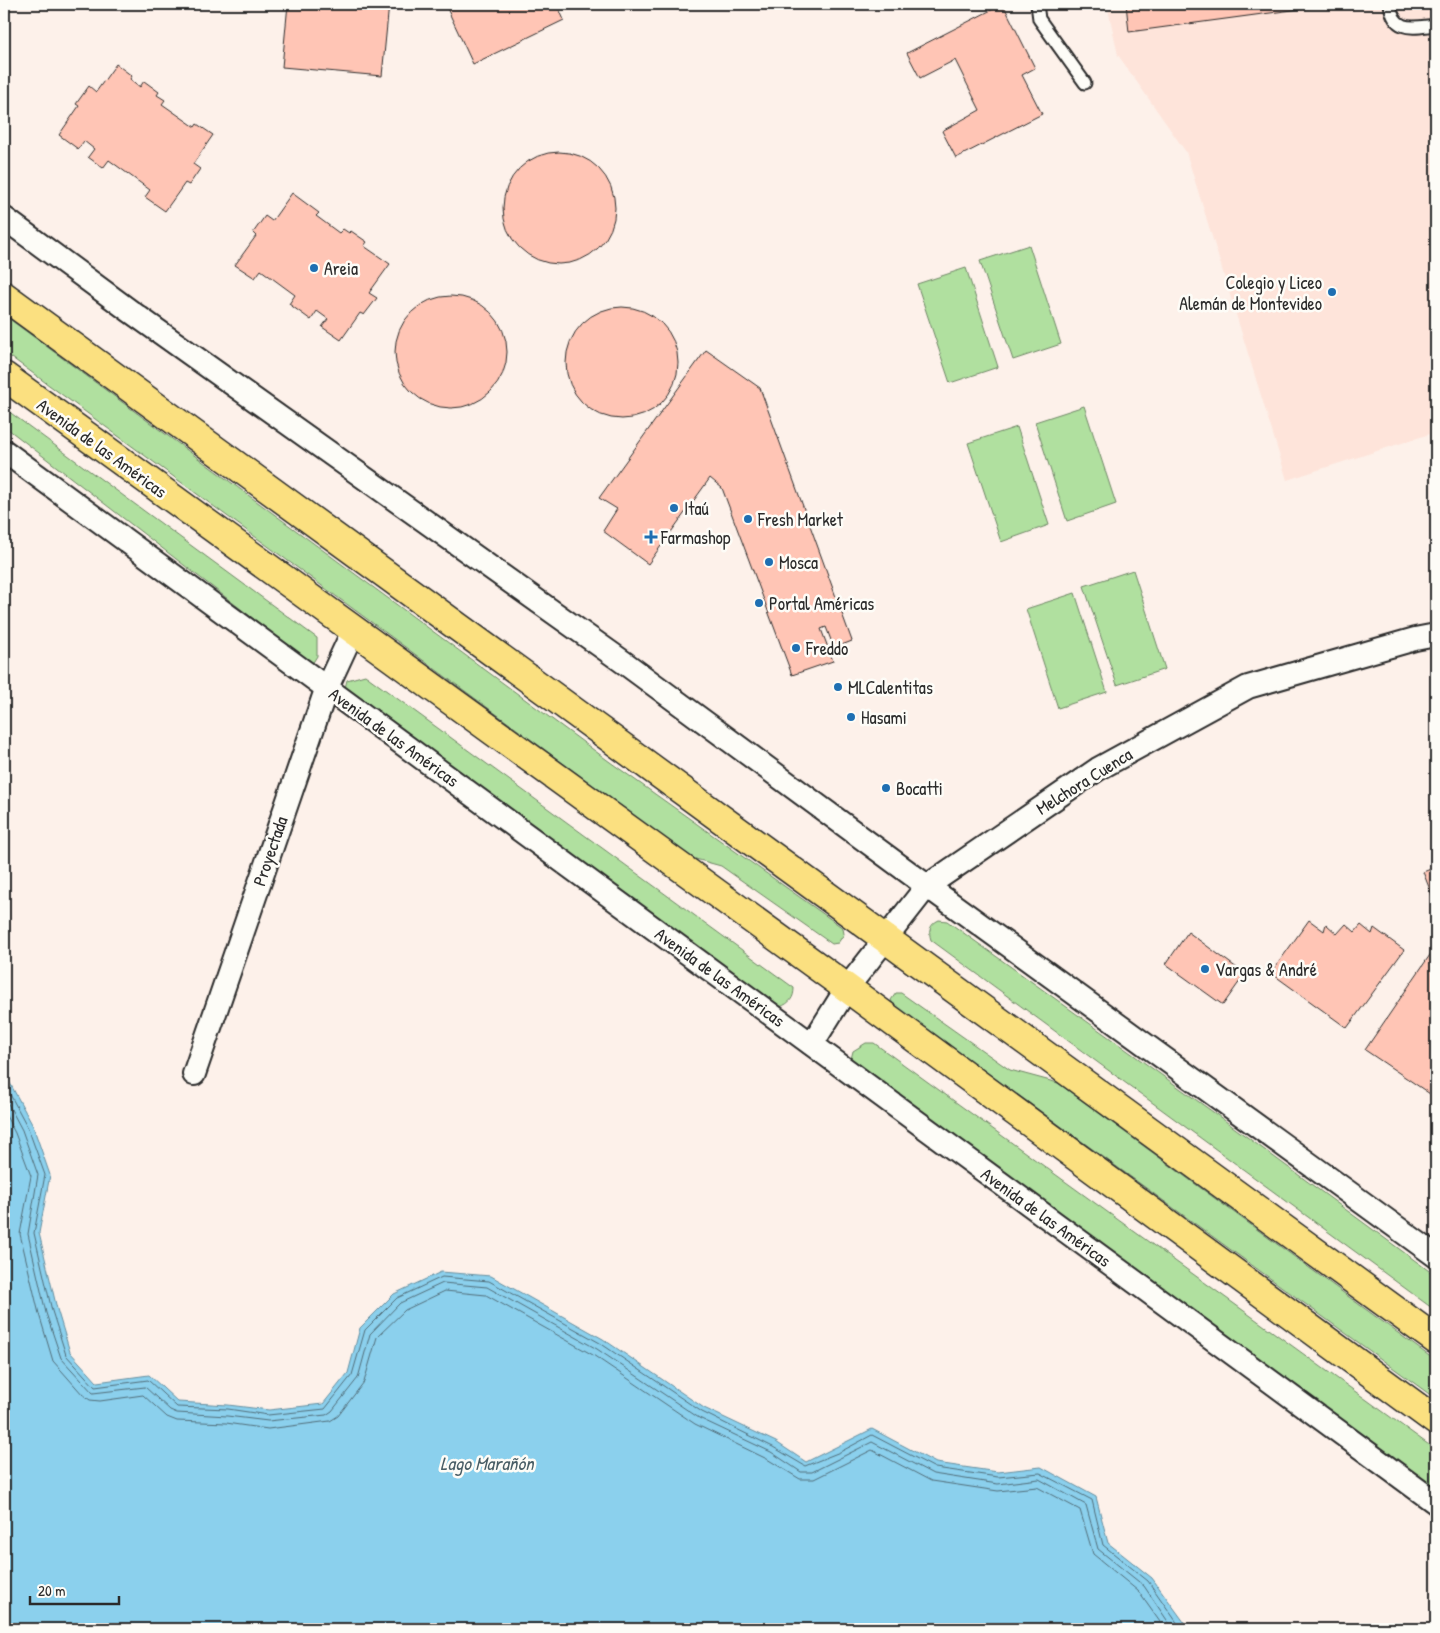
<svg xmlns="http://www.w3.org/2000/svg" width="1440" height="1633" font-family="'Patrick Hand',sans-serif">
<rect width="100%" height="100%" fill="#fdf1ea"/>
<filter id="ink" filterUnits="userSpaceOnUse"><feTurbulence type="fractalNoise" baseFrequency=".02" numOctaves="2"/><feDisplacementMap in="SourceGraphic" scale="10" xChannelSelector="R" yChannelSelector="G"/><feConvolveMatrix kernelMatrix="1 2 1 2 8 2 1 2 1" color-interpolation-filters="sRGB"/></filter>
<g filter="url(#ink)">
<path fill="#fee4da" d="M1107,4h329v428l-149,48 -101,-328 -68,-97z"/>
<g fill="#b0e09f" stroke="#6e8665">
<path d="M1029,245l32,99 -48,16 -33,-99z"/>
<path d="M966,268l32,99 -48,16 -33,-99z"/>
<path d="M4,315l606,447 233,166 1,6 -6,9 -6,1 -111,-78 -29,-8 -688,-506z"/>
<path d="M1084,406l32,98 -49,17 -32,-99z"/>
<path d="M4,408l313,230v18l-5,8 -308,-238z"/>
<path d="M1017,427l32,98 -48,17 -33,-99z"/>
<path d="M1133,570l32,99 -48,16 -33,-99z"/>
<path d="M1075,593l32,99 -49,16 -32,-99z"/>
<path d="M365,675l429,313c0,10 -4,15 -14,19l-435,-319 2,-8z"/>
<path d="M939,920l8,1 266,191 223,164v35l-505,-371c-3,-9 -1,-16 8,-20z"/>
<path d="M896,993h5l109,77 48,13 378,278v38l-543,-395 -2,-4z"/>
<path d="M866,1043h8l562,407v39l-585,-430 2,-8z"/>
</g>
<path fill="#8bd0ed" stroke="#658e9f" d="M4,1072l29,54 17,49 -11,58 18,76 13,43 27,30 52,-7 29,27 50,3 41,5 54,-6 25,-31 12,-45 34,-34 47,-22 50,4 112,63 101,69 72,34 30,20 66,-33 64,34 62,9 43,-5 55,30 12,46 44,35 32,44v7h-1180z"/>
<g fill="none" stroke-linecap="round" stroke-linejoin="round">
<g stroke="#516d79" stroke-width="1">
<path d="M4,1083l24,45 17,47 -11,58 18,78 14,44 29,32 53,-7 29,27 51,2 40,6 57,-6 27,-34 13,-45 32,-32 45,-21 47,4 111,62 102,69 71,35 32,19 35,-14 32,-17 63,33 63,9 42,-4 52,27 11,45 45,36 30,43 1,5"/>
<path d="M4,1096l18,34 16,45 -10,59 18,79 15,45 32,35 52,-6 25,23 7,3 50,3 41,5 58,-6 6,-4 26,-33 12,-44 30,-31 43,-20 44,4 110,62 102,69 72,34 30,20h11l60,-30 61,32 65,10 41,-5 47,26 12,44 46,37 29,43"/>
<path d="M4,1112l11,21 16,43 -11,58 19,80 14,47 30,34 7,5 10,1 43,-6 24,22 10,4 49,2 42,6 62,-8 8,-5 26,-34 13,-45 28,-27 40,-19 41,4 107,60 102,69 72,35 33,20h14l58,-29 59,31 67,10 39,-4 43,23 13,44 45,37 27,38"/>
</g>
</g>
<g fill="#ffc5b5" stroke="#2b2b2b">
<path d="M288,4h101l-7,72 -100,-9z"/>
<path d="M445,4h112l7,16 -91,44z"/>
<path d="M1003,4l32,64 -13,7 20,39 -86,44 -14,-27 38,-21 -25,-50 -35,18 -13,-25z"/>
<path d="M1126,4h211l-208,28z"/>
<path d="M116,64l16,12 -2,3 10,8 4,-6 15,11 -2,3 8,5 -3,4 33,23 2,-3 16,11 -20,29 7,5 -11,16 -4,-2 -20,28 -20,-14 5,-7 -41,-30 -6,8 -15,-11 6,-8 -10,-8 -6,8 -19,-14 20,-29 -3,-2 13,-18 7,6z"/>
<circle cx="559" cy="208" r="56"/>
<path d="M292,193l27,20 -3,3 23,17 4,-4 6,4 2,-2 16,11 -3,4 26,18 -21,29 8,5 -13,17 -4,-2 -19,27 -19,-13 6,-8 -11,-8 -6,9 -22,-16 6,-9 -34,-25 -6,8 -20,-13 21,-29 -3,-3 12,-17 7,5z"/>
<circle cx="451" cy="352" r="56"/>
<circle cx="622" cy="363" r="56"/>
<path d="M706,350l54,38 92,253 -18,7 -8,-21 -5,2 12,32 -41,14 -70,-187 -12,-10 -62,86 -45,-33 14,-22 -18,-11z"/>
<path d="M1436,867v38l-13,-33z"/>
<path d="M1309,920l15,11 2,-7 11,10 9,-10 9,8 6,-7 11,9 2,-6 30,22 -57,78 -76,-55z"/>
<path d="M1188,932l57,42 -22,31 -57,-41z"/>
<path d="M1432,952l4,3v143l-71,-48z"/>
</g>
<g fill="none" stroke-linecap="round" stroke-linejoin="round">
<defs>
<g id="service">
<path d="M1037,4l2,15 46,64"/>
<path d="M1390,4c4,30 24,23 46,21"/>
</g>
<g id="minor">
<path d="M4,218l126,93 496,353 301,222 509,370"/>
<path d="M4,451l1432,1052"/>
<path d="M812,1044l35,-56 80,-102 171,-117 150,-82 167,-48 21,-4"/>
<path d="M194,1074l133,-387 26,-56"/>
</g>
<g id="trunk">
<path d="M4,296l1432,1044"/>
<path d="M4,376l843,612 589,433"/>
</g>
</defs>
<use href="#service" stroke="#2b2b2b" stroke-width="15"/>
<use href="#minor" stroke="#2b2b2b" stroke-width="26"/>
<use href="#trunk" stroke="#2b2b2b" stroke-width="31"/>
<use href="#service" stroke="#fdfcf7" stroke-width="11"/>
<use href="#minor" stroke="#fdfcf7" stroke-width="22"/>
<use href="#trunk" stroke="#fbe080" stroke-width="28"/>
</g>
</g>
<g fill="#1f6fb2" stroke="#fdfcf7" stroke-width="2">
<circle cx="314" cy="268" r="5"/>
<circle cx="1332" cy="292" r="5"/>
<circle cx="674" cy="508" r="5"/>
<circle cx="748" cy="519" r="5"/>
<path d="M648.5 529.5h5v5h5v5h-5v5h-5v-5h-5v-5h5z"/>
<circle cx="769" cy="562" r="5"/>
<circle cx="759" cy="603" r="5"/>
<circle cx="796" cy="648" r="5"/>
<circle cx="838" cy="687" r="5"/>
<circle cx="851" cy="717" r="5"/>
<circle cx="886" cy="788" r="5"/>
<circle cx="1205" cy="969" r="5"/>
</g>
<g text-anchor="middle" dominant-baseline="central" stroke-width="5" stroke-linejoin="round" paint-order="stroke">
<g font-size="18" fill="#2b2b2b" stroke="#fdfcf7" text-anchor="start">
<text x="324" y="268">Areia</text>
<text x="1322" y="282" text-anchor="end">Colegio y Liceo<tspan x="1322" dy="21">Alemán de Montevideo</tspan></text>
<text x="684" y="508">Itaú</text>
<text x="758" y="519">Fresh Market</text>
<text x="661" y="537">Farmashop</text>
<text x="779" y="562">Mosca</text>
<text x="769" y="603">Portal Américas</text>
<text x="806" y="648">Freddo</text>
<text x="848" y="687">MLCalentitas</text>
<text x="861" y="717">Hasami</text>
<text x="896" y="788">Bocatti</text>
<text x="1215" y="969">Vargas &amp; André</text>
</g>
<g font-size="18" fill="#2b2b2b" stroke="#fdfcf7">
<text transform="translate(102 448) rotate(36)">Avenida de las Américas</text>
<text transform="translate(394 737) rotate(36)">Avenida de las Américas</text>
<text transform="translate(1084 781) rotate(-32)">Melchora Cuenca</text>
<text transform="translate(270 851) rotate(-71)">Proyectada</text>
<text transform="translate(720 977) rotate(36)">Avenida de las Américas</text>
<text transform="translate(1046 1217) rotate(36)">Avenida de las Américas</text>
</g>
<g font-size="19" font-style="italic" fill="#485d65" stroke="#fdfcf7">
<text x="487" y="1463">Lago Marañón</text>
</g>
</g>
<rect width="1440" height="1633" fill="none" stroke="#fdfcf7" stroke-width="20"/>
<rect x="10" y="10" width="1420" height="1613" fill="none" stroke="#2b2b2b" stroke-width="2" filter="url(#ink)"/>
<path d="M30 1596v8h89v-8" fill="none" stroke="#2b2b2b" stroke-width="2.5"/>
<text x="38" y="1596" font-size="15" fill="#2b2b2b" stroke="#fdfcf7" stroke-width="4" paint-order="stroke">20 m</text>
</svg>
